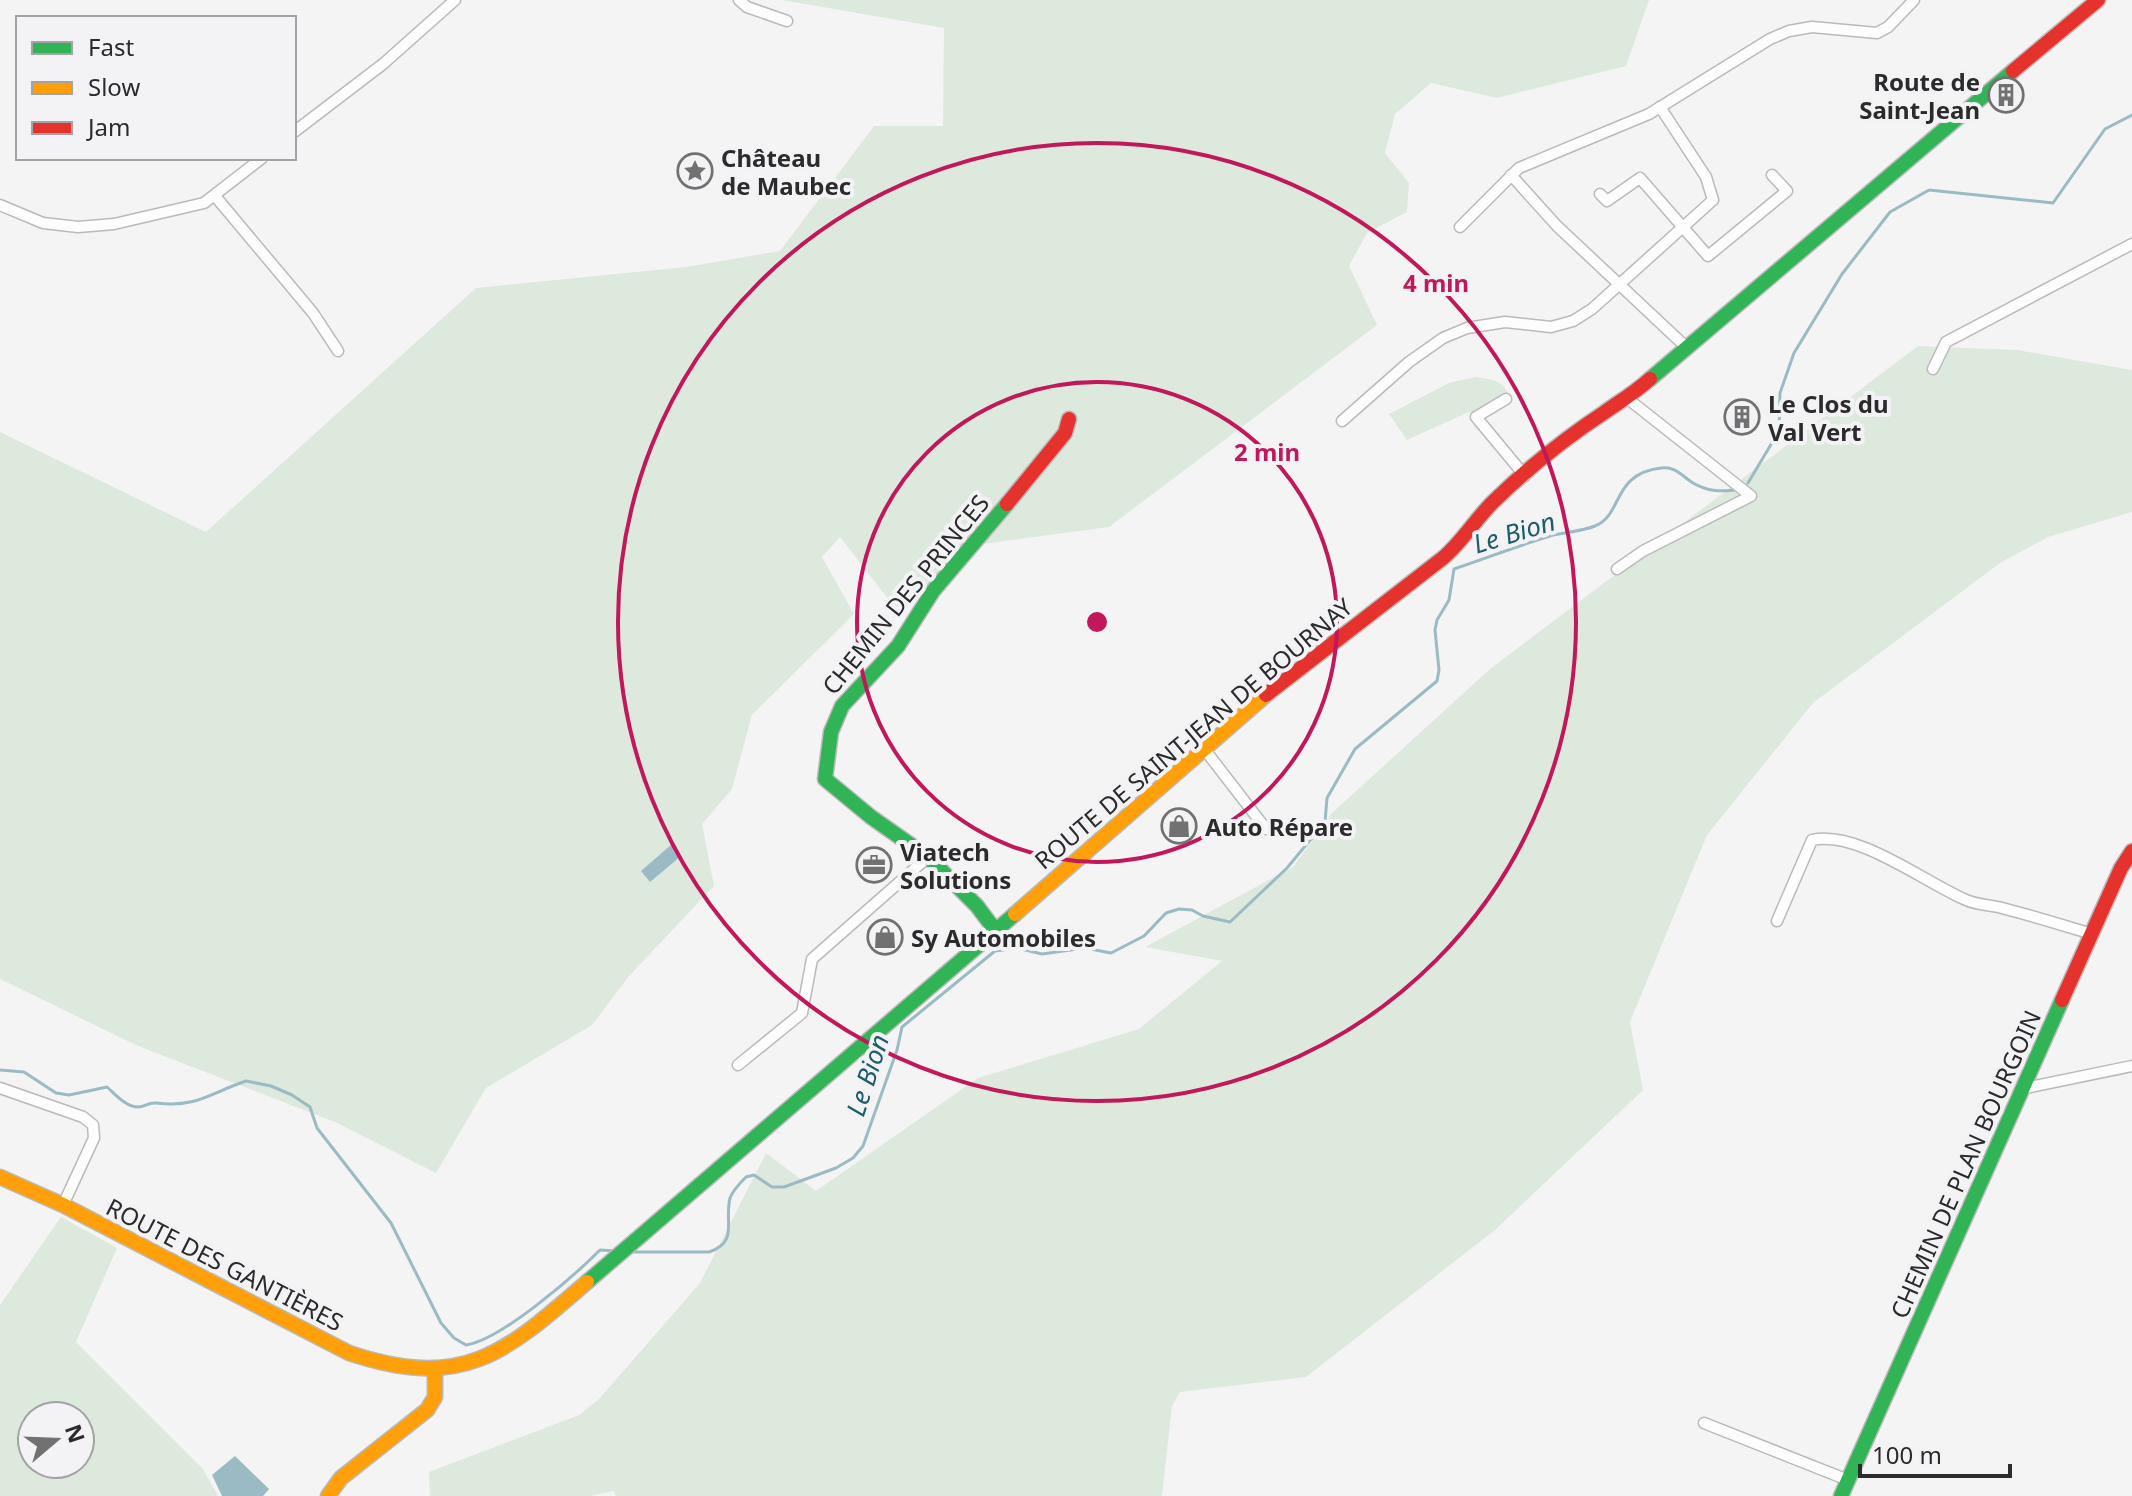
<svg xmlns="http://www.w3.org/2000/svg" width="2132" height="1496" font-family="'Noto Sans',sans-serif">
<rect width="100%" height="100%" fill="#f4f4f5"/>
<g fill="#dee9de" fill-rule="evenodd">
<path d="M782,0h867l-23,66 -129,32 -66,-15 -36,31 -10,39 24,30 -2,29 -40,21 -18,33 28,59 -268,202 -126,17 -87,65 -56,-72 -18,20 32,57 -102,101 -20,74 -30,35 12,62 -85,90 -37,49 -106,63 -50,85 -101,-51 -197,-76 -138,-67v-547l206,100 270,-244 210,-21 94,-16 94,-125h69l1,-98z"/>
<path d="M1918,346l99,4 115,20v142l-84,25 -48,26 -187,140 -106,132 -77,187 13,68 -148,140 -189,147 -126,15 -8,14 -10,90h-546l-3,-5 -23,5h-160l-1,-24 150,-57 20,-16 101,-116 66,-130 50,38 162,-113 161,-49 83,-68 -77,-14 148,-80 39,-54 158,-144z"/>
<path d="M1475,377c15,2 28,3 34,18l-37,21 -3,-4 -62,28 -18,-26 60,-31z"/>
<path d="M61,1217l56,31 -41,94 127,127 15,27h-218v-191zM32,1416h48v48h-48z"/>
</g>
<g fill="#9abbc3">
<path d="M672,844l9,12 -31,26 -9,-11z"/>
<path d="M235,1456l34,33 -6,7h-41l-10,-21z"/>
</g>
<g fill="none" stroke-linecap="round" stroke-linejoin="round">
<g stroke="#9abbc3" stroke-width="3">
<path d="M1748,483l31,-52 1,-38 14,-40 48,-79 48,-62 39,-22 124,13 52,-74 27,-14"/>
<path d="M0,1070l24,2 32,21 13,2 38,-8c9,8 19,20 31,20 7,0 11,-5 18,-4 41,5 54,-10 90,-22l25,5 21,9 18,12 7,21 74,95 50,100 13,15 12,7c35,-5 108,-69 134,-95l17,1"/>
<path d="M632,1252h77c30,-10 15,-31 21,-54 3,-8 10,-15 16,-21l8,-2 18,12h12l52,-19 17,-10 10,-12 34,-96 5,-23 93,-76 22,-3 25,6 43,-6 26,5 33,-17 22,-23 13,-4 13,1 11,6 27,6 57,-54 38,-46 2,-24 28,-49 82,-68 2,-11 -4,-40 2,-10 12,-20 5,-31c33,-11 66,-24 99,-34 14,-3 30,-4 42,-9 29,-12 16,-52 66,-58 14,-2 21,8 32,15 14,8 26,9 41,7"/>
</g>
<defs>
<g id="street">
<path d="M739,0l8,7 40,14"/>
<path d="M294,132l89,-68 72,-64"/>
<path d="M1511,175l46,51 129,121"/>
<path d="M1600,194l7,7 33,-23 68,78 79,-65 -15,-16"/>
<path d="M215,196l98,117 25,38"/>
<path d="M0,205l43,18 35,4 36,-3 90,-21 58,-45"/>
<path d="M1460,227l59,-59 130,-54 121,-75 19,-8 23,-4 65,6 11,-6 26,-27"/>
<path d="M1933,369l13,-27 186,-98"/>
<path d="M1506,399l-30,18 49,59"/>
<path d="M1342,421l67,-59 34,-24 24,-10 38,-6 46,5 22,-6 19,-12 121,-109 -7,-23 -46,-70"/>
<path d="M1617,569l26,-18 108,-55 -123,-97"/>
<path d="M1205,750l61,79"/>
<path d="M1777,921l35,-81c46,-10 112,42 154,60 11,5 25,5 36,8 31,8 60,17 90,26"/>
<path d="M738,1065l64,-52 10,-54 116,-102"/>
<path d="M0,1088l83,29 10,8 1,13 -31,67"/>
<path d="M2021,1089l111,-23"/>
<path d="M1704,1423l144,57"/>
</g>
<g id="fast">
<path d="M1650,379l363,-308"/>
<path d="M995,930l-18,-24 -49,-49 -57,-40 -46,-38 6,-47 11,-26 56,-60 35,-55 74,-87"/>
<path d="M587,1282l428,-368"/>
<path d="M1841,1496l221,-496"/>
</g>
<g id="slow">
<path d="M1015,914l251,-219"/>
<path d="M0,1177l63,28 286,148c114,38 155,1 238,-71"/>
<path d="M328,1496l13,-18 86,-68 8,-13v-27"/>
</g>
<g id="jam">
<path d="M2013,71l85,-71"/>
<path d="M1007,504l58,-71 4,-14"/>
<path d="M1266,695l177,-137c19,-16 32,-38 50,-56 32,-31 74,-65 112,-90 17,-12 28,-18 45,-33"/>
<path d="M2062,1000l59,-132 11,-17"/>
</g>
</defs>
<use href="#street" stroke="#bababb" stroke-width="13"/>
<use href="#fast" stroke="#bababb" stroke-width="17"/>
<use href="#slow" stroke="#bababb" stroke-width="17"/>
<use href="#jam" stroke="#bababb" stroke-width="17"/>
<use href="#street" stroke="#fdfdfe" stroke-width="10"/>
<use href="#fast" stroke="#30b455" stroke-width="14"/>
<use href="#slow" stroke="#ff9f0a" stroke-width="14"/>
<use href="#jam" stroke="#e5322d" stroke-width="14"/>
</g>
<g fill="none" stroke="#c2185b" stroke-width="4">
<circle cx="1097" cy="622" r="240"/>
<circle cx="1097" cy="622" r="479"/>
</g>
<defs>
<symbol id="building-ring" viewBox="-11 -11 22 22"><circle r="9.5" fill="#f3f3f6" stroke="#717172" stroke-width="1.5"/><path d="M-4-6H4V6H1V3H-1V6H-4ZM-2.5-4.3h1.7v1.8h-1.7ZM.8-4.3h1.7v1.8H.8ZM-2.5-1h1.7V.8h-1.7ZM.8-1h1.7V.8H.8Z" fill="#717172"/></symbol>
<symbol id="sight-ring" viewBox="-11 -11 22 22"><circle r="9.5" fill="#f3f3f6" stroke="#717172" stroke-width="1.5"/><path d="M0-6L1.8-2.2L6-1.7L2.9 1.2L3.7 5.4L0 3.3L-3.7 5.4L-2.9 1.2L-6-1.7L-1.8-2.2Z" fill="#717172"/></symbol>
<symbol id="shop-ring" viewBox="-11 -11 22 22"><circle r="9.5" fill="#f3f3f6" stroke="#717172" stroke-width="1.5"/><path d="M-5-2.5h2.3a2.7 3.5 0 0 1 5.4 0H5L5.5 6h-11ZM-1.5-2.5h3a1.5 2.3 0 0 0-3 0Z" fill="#717172"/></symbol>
<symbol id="office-ring" viewBox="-11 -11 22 22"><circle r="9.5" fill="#f3f3f6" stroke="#717172" stroke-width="1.5"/><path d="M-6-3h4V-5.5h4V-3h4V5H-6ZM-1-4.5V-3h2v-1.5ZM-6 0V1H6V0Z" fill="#717172"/></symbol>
</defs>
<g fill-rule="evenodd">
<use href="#building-ring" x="1986" y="75" width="40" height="40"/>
<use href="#sight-ring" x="675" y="151" width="40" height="40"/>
<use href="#building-ring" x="1722" y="397" width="40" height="40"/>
<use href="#shop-ring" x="1159" y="806" width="40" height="40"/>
<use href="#office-ring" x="854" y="845" width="40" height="40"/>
<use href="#shop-ring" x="865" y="917" width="40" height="40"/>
</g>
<g text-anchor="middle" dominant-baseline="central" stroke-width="8" stroke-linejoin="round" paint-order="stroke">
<g font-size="24" font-weight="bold" fill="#2b2b2c" stroke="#f3f3f6" text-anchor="start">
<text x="1980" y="81" text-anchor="end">Route de<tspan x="1980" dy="28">Saint-Jean</tspan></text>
<text x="721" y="157">Château<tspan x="721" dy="28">de Maubec</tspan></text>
<text x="1768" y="403">Le Clos du<tspan x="1768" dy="28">Val Vert</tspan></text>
<text x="1205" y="826">Auto Répare</text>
<text x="900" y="851">Viatech<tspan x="900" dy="28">Solutions</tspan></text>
<text x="911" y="937">Sy Automobiles</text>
</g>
<g font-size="24" fill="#2b2b2c" stroke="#f3f3f6">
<text transform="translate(905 594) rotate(-51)">CHEMIN DES PRINCES</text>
<text transform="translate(1193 733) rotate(-40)">ROUTE DE SAINT-JEAN DE BOURNAY</text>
<text transform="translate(1965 1164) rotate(-66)">CHEMIN DE PLAN BOURGOIN</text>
<text transform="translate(225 1264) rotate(27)">ROUTE DES GANTIÈRES</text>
</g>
<g font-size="26" font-style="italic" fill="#1d5c6a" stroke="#f3f3f6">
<text transform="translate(1514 532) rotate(-17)">Le Bion</text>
<text transform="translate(867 1075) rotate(-72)">Le Bion</text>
</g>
</g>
<circle cx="1097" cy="622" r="12" fill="#c2185b" stroke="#f3f3f6" stroke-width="4"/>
<g font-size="24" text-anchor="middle" font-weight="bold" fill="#c2185b" stroke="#f3f3f6" stroke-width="8" stroke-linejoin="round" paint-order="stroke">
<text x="1436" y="292">4 min</text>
<text x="1267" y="461">2 min</text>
</g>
<rect x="16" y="16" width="280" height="144" fill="#f3f3f6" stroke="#a3a3a5" stroke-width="2"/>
<rect x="32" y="42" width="40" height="12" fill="#30b455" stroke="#a3a3a5" stroke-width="2"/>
<text x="88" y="56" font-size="24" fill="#2b2b2c">Fast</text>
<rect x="32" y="82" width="40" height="12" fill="#ff9f0a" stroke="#a3a3a5" stroke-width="2"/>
<text x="88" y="96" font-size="24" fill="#2b2b2c">Slow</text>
<rect x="32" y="122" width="40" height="12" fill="#e5322d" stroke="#a3a3a5" stroke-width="2"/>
<text x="88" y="136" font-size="24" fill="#2b2b2c">Jam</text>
<g transform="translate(56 1440) rotate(71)"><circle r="38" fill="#f3f3f6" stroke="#a3a3a5" stroke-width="2"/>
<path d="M0-6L14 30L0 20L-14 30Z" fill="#717172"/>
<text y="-12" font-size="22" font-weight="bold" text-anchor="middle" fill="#2b2b2c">N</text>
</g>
<path d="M1860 1464v12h150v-12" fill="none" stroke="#2b2b2c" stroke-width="4"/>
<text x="1872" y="1464" font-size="24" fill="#2b2b2c" stroke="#f3f3f6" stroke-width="6" paint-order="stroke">100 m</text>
</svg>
